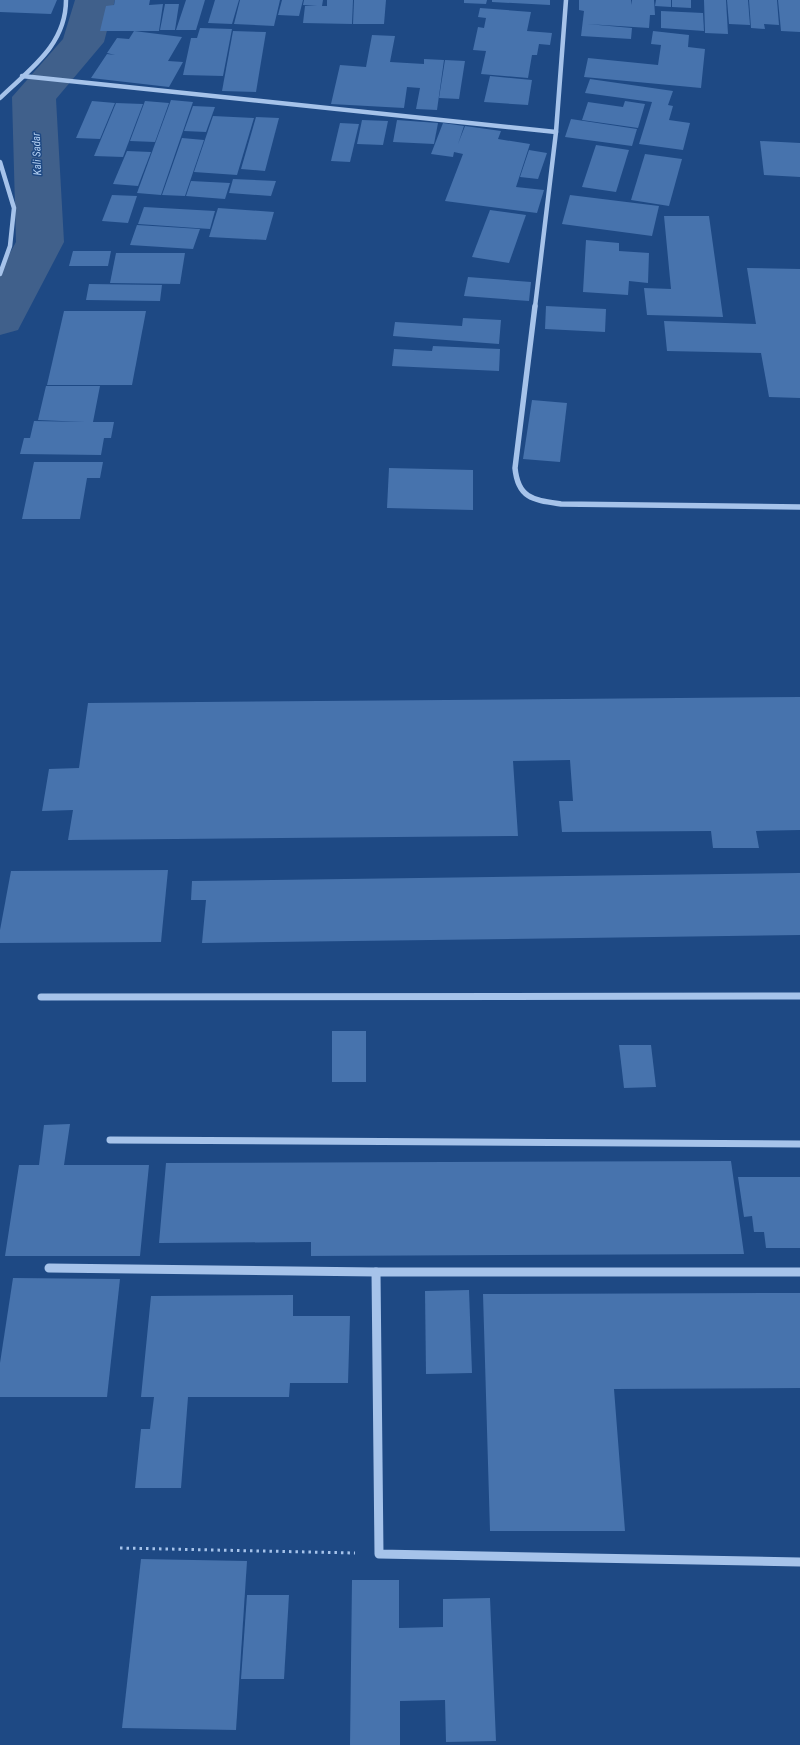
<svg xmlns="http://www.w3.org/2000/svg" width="800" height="1745" font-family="'Roboto Condensed',sans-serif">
<rect width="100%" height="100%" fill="#1e4984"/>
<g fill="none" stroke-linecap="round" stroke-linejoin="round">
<path fill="#40608b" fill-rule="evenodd" d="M75,0h40l-11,42 -48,57 8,143 -46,88 -18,5v-64l16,-29 -4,-145 51,-58z"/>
</g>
<g fill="#4773ad">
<path d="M0,0h57l-6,14 -51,-2z"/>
<path d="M115,0h35l-1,5 14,-1 -4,27h-59l6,-25 8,-1z"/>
<path d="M186,0h19l-9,30h-20z"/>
<path d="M215,0h24l-7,24 -24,-1z"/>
<path d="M240,0h40l-6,26 -40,-2z"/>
<path d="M282,0h21l-4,16 -21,-1z"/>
<path d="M304,0h19l-1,6h5v-6h26l-1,24 -49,-1 2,-17h12l-14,-1z"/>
<path d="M354,0h32l-2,24h-31z"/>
<path d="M464,0h23l-1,4 -22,-1z"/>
<path d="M492,0h58v5l-58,-3z"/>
<path d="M579,0h52v5l1,-5h22l1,15h-5l-1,13 -62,-4 45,4 -1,11 -50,-3 3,-25 -5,-1z"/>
<path d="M656,0h15v7l-16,-1z"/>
<path d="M672,0h19v8l-19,-1z"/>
<path d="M704,0h22l2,34 -23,-1z"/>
<path d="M727,0h21l2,25 -21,-1z"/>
<path d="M749,0h28l2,25 -15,-1 1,5 -14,-1z"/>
<path d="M778,0h22v32l-19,-1z"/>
<path d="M165,4h14l-4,26h-15z"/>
<path d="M480,8l51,4 -4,19 25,2 -2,12 -11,-1 -2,11h-5l-4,23 -47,-4 5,-23 -13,-1 5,-23 6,1 2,-10 -8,-1z"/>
<path d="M661,11l42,2 1,18 -43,-3z"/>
<path d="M200,28l32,1 -9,47 -40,-1 8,-37h6z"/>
<path d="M134,31l48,6 -14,24 15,1 -14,25 -78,-9 16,-24 8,1 -8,-2 10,-15 12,1z"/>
<path d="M233,31l33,1 -10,60 -34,-1z"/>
<path d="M653,31l36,4 -1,12 17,2 -4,39 -117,-11 4,-19 70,7 3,-20 -10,-1z"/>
<path d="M372,35l23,1 -5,26 34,2v-5l20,1 -7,50 -21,-1 4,-21 -13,-1 -3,21 -73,-4 9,-39 26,2z"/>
<path d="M445,60l20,1 -6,38 -20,-1z"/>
<path d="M490,76l42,4 -4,25 -44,-3z"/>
<path d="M590,79l83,12 -5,14 5,1 -4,14 21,3 -7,27 -44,-6 13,-42 -67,-9z"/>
<path d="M171,100l22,2 -32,93 -24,-2z"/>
<path d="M92,101l23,2 -15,36 -24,-1z"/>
<path d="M145,101l24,2 -14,39 -25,-1z"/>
<path d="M625,101l20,3 -7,24 -56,-8 6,-18 35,5z"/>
<path d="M116,103l27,1 -20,53 -29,-1z"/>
<path d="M193,106l22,1 -9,25 -22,-1z"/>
<path d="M213,116l41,2 -17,57 -43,-3z"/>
<path d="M256,117l23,1 -14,53 -24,-2z"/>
<path d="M571,119l66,10 -5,17 -67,-9z"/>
<path d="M362,120l26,1 -5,24 -26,-1z"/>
<path d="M397,120l41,3 -4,21 -41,-2z"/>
<path d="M340,123l19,1 -9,38 -19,-1z"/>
<path d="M443,123l21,3 -6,18 7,-18 36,5 -3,8 32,5 -14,43 28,3 -7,23 -92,-12 18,-47 -9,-2 -1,5 -22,-3z"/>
<path d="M182,138l22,2 -19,56 -23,-1z"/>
<path d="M760,141l40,2v34l-36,-2z"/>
<path d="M596,145l33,5 -13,42 -34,-5z"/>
<path d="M529,150l18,3 -9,26 -18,-2z"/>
<path d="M127,151l24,1 -13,34 -25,-2z"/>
<path d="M645,154l37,5 -13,47 -38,-6z"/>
<path d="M233,179l43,2 -5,15 -42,-3z"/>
<path d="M191,181l39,2 -5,16 -39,-3z"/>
<path d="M112,195l25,1 -9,27 -26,-2z"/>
<path d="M570,195l89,11 -7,30 -90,-12z"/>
<path d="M144,207l71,4 -5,18 -72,-5z"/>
<path d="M218,208l56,4 -8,28 -57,-3z"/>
<path d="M490,210l36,5 -17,48 -37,-6z"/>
<path d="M664,216h45l14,101 -76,-2 -3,-27 27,1z"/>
<path d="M137,225l63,4 -7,20 -63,-4z"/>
<path d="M586,240l33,3v8l30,2 -1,30 -19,-2 -1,14 -45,-3z"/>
<path d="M73,251h38l-3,15h-39z"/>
<path d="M116,253h69l-5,31 -70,-1z"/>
<path d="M747,268l53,1v129l-31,-1 -8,-44 -94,-2 -3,-30 92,3z"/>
<path d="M468,277l63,5 -2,19 -65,-5z"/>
<path d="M89,284l73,1 -2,16 -74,-1z"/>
<path d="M546,306l60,3 -1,23 -60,-3z"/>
<path d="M64,311h82l-14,74h-85z"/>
<path d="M463,318l38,2 -2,24 -106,-8 2,-14 67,4z"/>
<path d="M433,346l67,3 -1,22 -107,-5 2,-17 38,2z"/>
<path d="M46,386h54l-7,36h21l-3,16h-7l-3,17 -81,-1 4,-16h6l4,-17 51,1 -47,-2z"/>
<path d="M532,400l35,3 -7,59 -37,-3z"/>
<path d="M34,462h69l-3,16h-13l-7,41h-58z"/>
<path d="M389,468l84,2v40l-86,-2z"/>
<path d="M800,697v133l-44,1 3,17h-46l-2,-17 -149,1 -3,-31h14l-3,-41 -57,1 5,75 -450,4 5,-30 -31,1 7,-42 30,-1 9,-65z"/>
<path d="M168,870l-7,72 -161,1v-13l11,-59z"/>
<path d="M800,873v62l-598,8 4,-43h-15l1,-19z"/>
<rect x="332" y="1031" width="34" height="51"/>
<path d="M619,1045h32l5,42 -32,1z"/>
<path d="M70,1124l-6,41h85l-9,91h-135l14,-91h20l5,-40z"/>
<path d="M731,1161l13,93 -433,2v-14l-152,1 7,-80z"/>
<path d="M738,1177h62v71h-34l-2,-16h-10l-2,-16 -8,1z"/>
<path d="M13,1278l107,1 -13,118h-107v-34z"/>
<path d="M469,1290l3,83 -46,1 -1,-83z"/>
<path d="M800,1293v95l-186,1 11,142h-135l-7,-237z"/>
<path d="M293,1295v21h57l-2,67h-58l-1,14h-101l-7,91h-46l6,-59h9l4,-32h-13l10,-101z"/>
<path d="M141,1559l106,2 -11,169 -114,-2z"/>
<path d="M352,1580h47v48l44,-1v-28l47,-1 6,143 -50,1 -1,-42 -45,1v44h-50z"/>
<path d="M247,1595h42l-5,84h-43z"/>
</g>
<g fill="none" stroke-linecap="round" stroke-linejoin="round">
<path stroke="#a6c3ea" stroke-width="3" stroke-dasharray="2.5 4" stroke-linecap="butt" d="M120,1548l235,5"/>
<g stroke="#a6c3ea" stroke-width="4.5">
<path d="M22,76l534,56 10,-132"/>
<path d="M0,98c30,-29 66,-53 66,-98"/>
<path d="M0,162l14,46 -4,38 -10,28"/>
<path d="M535,307l21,-175"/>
</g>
<path stroke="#a6c3ea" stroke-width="5.5" d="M535,306l-20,162c3,31 19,32 46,36l239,3"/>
<g stroke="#a6c3ea" stroke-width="7">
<path d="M41,997l759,-1"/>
<path d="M110,1140l690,4"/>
</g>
<g stroke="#a6c3ea" stroke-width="9">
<path d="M49,1268l327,4h424"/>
<path d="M376,1272l3,282 421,8"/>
</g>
</g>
<g text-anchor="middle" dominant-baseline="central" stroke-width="3" stroke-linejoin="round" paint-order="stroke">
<g font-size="11" font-style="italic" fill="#b1cef1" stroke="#1e4984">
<text transform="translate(37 154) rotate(-92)">Kali Sadar</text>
</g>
</g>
</svg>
